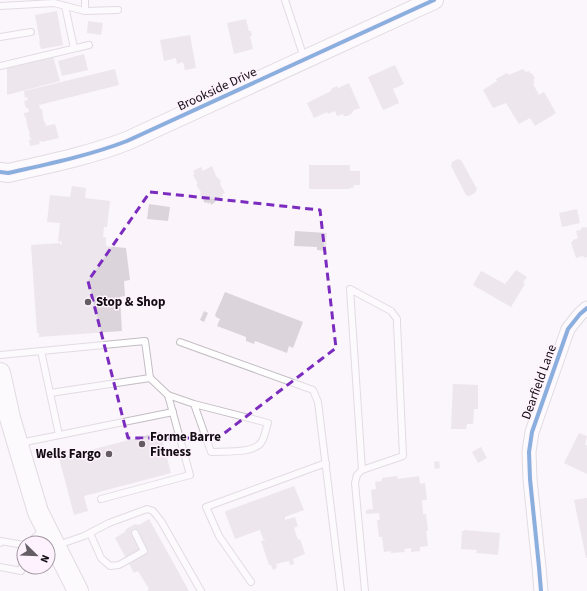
<svg xmlns="http://www.w3.org/2000/svg" width="587" height="591" font-family="'Source Sans 3',sans-serif">
<rect width="100%" height="100%" fill="#fbf5fb"/>
<g fill="#dbd5db">
<path d="M57,11l6,34 -22,4 -2,-7h1l-5,-27z"/>
<path d="M246,19l3,12h2l1,5h-2l3,13 -19,5 -7,-31z"/>
<path d="M88,21l15,2 -2,12 -14,-2z"/>
<path d="M190,35l6,33 -11,2 -2,-8 -6,2 -1,-6 -12,3 -4,-21z"/>
<path d="M84,54l4,16 -26,6 -4,-15z"/>
<path d="M53,56l7,25 -53,14v-27z"/>
<path d="M395,65l9,19 -11,5 6,14 -16,7 -15,-33z"/>
<path d="M115,69l4,16 -80,20 1,4h2l2,13h1l1,4 9,-2 4,14 -17,4 -1,-1h-2l1,3 -10,2 -1,-6 3,-1 -1,-1h-1l-1,-5h1l-3,-7h1v-2l-1,1 -1,-8 -1,1 -1,-5 5,-1 -1,-4h-2l-2,-7 4,-1 -1,-3 -2,1 -1,-7z"/>
<path d="M523,69l3,3 3,-1 2,3 1,-1 3,6 -2,1 2,3 -2,1 6,11 5,-3 12,21 -21,13 -5,-8 -11,6 -13,-21 -13,5 -10,-18 14,-9 -1,-2 11,-6 2,2z"/>
<path d="M349,83l11,25 -6,2 -3,4 -4,2h-3l-1,-2 -6,2 -2,-5 -7,3 -1,-2 -13,6 -7,-15 24,-12v-2l6,-3 1,2z"/>
<path d="M458,159l3,1 16,29 -2,4 -6,3 -3,-1 -15,-29 1,-4z"/>
<path d="M309,165h41v6h10v14h-6l-1,3h-3v1h-41z"/>
<path d="M212,166l4,10 5,5 -1,3 5,9 -3,1 1,2 -7,4 -1,2 -4,3 -1,-3 -2,2 -1,-2 -2,1 -5,-8 1,-3 -5,-7 2,-1 -5,-9 2,-1 -2,-3 8,-4 2,4z"/>
<path d="M72,186l14,2 -1,10 25,3 -3,26h-3l-1,10h3v9l20,2 4,32 -6,1 1,15 -5,1 2,34 -83,6v-4h-2l-6,-88 29,-2v2l2,-1 -1,-3 -3,1 2,-19 -13,-1 3,-27 20,2z"/>
<path d="M149,204l21,3 -2,14 -21,-2z"/>
<path d="M577,209l3,14 -18,4 -3,-14z"/>
<path d="M584,227l1,1 2,-1v30l-3,1 -1,-2 -7,2 -5,-16 2,-1v-1l5,-2 -2,-7 5,-1v-2z"/>
<path d="M295,231l32,2 -1,18 -9,-1v-3l-23,-1z"/>
<path d="M516,270l11,7 -4,6 2,1 -14,23 -38,-22 8,-14 24,13z"/>
<path d="M225,292l78,30 -10,26 -4,-2 -2,7 -32,-12 -1,3 -8,-3v-4l-29,-11 3,-7 -4,-2 -1,-2z"/>
<path d="M204,311l4,2 -4,9 -4,-2z"/>
<path d="M453,384l25,1v24h-4l-1,15h-6l-1,5h-15z"/>
<path d="M160,432l11,41 -87,23 4,15 -14,4 -15,-57z"/>
<path d="M579,433l8,3 -2,9h2v29l-23,-11z"/>
<path d="M481,447l6,11 -9,5 -6,-11z"/>
<path d="M439,461l1,7 -5,1 -1,-7z"/>
<path d="M397,476l1,3 21,-3 1,8 5,-1 2,17h-5l1,14h3l2,17h-2l2,15 -8,1v4l-9,1v-4l-7,1 1,3 -14,1v-2l-7,1 -2,-15h-3l-2,-17h3l-1,-7 -13,1v-4l7,-1 -2,-19 5,-1 -1,-7 7,-1v-3z"/>
<path d="M294,486l10,24 -19,7v3l10,-3 3,9 -4,2 4,12 2,-1 5,15 -12,5 1,5 -4,1 -1,-4 -13,3 1,4 -4,2 -2,-5h-2l-8,-24 5,-2h-3l-3,-9 2,-1 -27,10 -10,-27 1,-1z"/>
<path d="M587,498v60h-1l-12,-58z"/>
<path d="M149,519l40,72h-42l2,-2 -11,-18 -4,2 -19,-35 10,-6 1,-3 9,-5 4,1z"/>
<path d="M464,530l36,3 -2,22 -22,-2 1,-3 -16,-1 1,-18h2z"/>
</g>
<g fill="none" stroke-linecap="round" stroke-linejoin="round">
<defs>
<g id="lane">
<path d="M85,0v11"/>
<path d="M285,0l19,58"/>
<path d="M0,6l54,-3 31,8 33,-1"/>
<path d="M65,6l9,42"/>
<path d="M0,37l31,-5"/>
<path d="M0,66l89,-21"/>
<path d="M180,342l133,48 5,12 23,189"/>
<path d="M41,351l18,84"/>
<path d="M0,355l145,-14 5,37 18,17 26,9 74,19c-2,5 -3,13 -6,18 -6,13 -38,10 -51,11l-17,-48"/>
<path d="M50,393l100,-15"/>
<path d="M20,443l153,-31"/>
<path d="M362,470l-12,-181 41,22 6,8v4l6,133 -41,14 -5,5 -2,8 10,108"/>
<path d="M101,499l89,-24 -22,-80"/>
<path d="M90,533l11,25 9,8 9,-1 25,-14 -9,-18"/>
<path d="M0,543v-2l24,4"/>
<path d="M29,543l14,-13"/>
<path d="M58,545l26,-9 25,-13 38,-14 6,2 8,10 40,70"/>
<path d="M0,567l21,4 3,-15"/>
<path d="M251,582l-32,-46 -13,-29 120,-44"/>
</g>
<path id="street" d="M541,591l-2,-24 -9,-88 -1,-27 3,-20 36,-103 12,-15 7,-6"/>
<path id="secondary" d="M0,172l8,1c40,-9 80,-17 119,-32l307,-141"/>
<path id="primary" d="M0,373l10,45 28,94 40,79"/>
</defs>
<use href="#lane" stroke="#c2bdc2" stroke-width="8"/>
<use href="#street" stroke="#c2bdc2" stroke-width="15"/>
<use href="#secondary" stroke="#c2bdc2" stroke-width="20"/>
<use href="#primary" stroke="#c2bdc2" stroke-width="22"/>
<use href="#lane" stroke="#fefefe" stroke-width="6"/>
<use href="#street" stroke="#fefefe" stroke-width="13"/>
<use href="#secondary" stroke="#fefefe" stroke-width="18"/>
<use href="#primary" stroke="#fefefe" stroke-width="20"/>
<defs>
<g id="cycleway">
<path d="M0,172l8,1c40,-9 80,-17 119,-32l307,-141"/>
<path d="M541,591l-2,-24 -9,-88 -1,-27 3,-20 36,-103 12,-15 7,-6"/>
</g>
</defs>
<use href="#cycleway" stroke="#fef2fe" stroke-width="6"/>
<use href="#cycleway" stroke="#0057b8" stroke-width="4"/>
</g>
<path d="M0 0H587V591H0ZM150,192l170,18 16,138 -118,90h-90l-40,-157z" fill="#fbf5fb" fill-opacity=".55" fill-rule="evenodd"/>
<path fill="none" stroke="#7b2cbf" stroke-width="3" stroke-dasharray="8 5" stroke-linejoin="round" d="M150,192l170,18 16,138 -118,90h-90l-40,-157z"/>
<g fill="#645e64" stroke="#fef2fe" stroke-width="1.5">
<circle cx="88" cy="302" r="4"/>
<circle cx="142" cy="444" r="4"/>
<circle cx="109" cy="454" r="4"/>
</g>
<g text-anchor="middle" dominant-baseline="central" stroke-width="3" stroke-linejoin="round" paint-order="stroke">
<g font-size="13" fill="#120d12" stroke="#fef2fe">
<text transform="translate(217 89) rotate(-25)">Brookside Drive</text>
<text transform="translate(539 382) rotate(-70)">Dearfield Lane</text>
</g>
<g font-size="13" font-weight="bold" fill="#120d12" stroke="#fef2fe" text-anchor="start">
<text x="96" y="302">Stop &amp; Shop</text>
<text x="150" y="437">Forme Barre<tspan x="150" dy="15">Fitness</tspan></text>
<text x="101" y="454" text-anchor="end">Wells Fargo</text>
</g>
</g>
<g transform="translate(36 555) rotate(113)"><circle r="19" fill="#fef2fe" stroke="#a096a0"/>
<path d="M0-3L7 15L0 10L-7 15Z" fill="#645e64"/>
<text y="-6" font-size="11" font-weight="bold" text-anchor="middle" fill="#120d12">N</text>
</g>
</svg>
